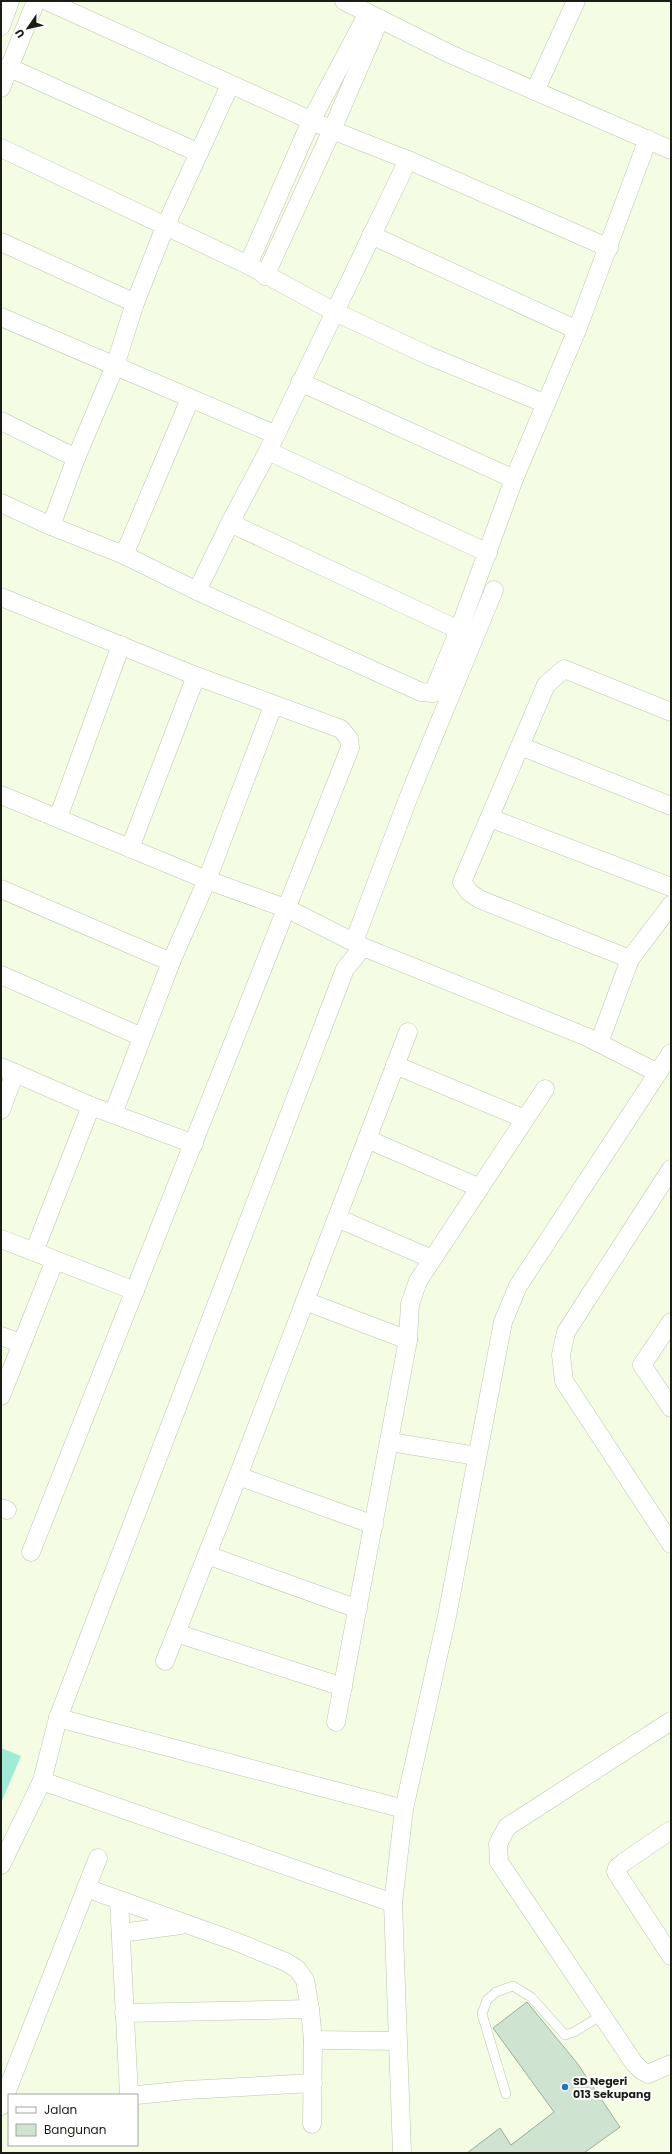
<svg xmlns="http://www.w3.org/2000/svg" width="672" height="2154" font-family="Poppins,sans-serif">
<rect width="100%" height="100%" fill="#f4fde4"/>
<path fill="#9febd5" d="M1,1748l20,8 -20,47z"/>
<path fill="#cee3d0" stroke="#9aae9d" d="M527,2002l50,61 43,64 -36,26h-117l33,-25 11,17 43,-33 -61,-84z"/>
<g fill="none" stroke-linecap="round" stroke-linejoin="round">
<defs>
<path id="lane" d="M506,2094l-24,-80 5,-14 9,-8 17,-6 18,11 34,38 9,-3 28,-17"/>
<g id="street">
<path d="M47,1l285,129 76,30 201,88"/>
<path d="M344,1l106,53 221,96"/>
<path d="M1,26l9,-25"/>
<path d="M8,67l191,86"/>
<path d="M1,88l35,-87"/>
<path d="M535,91l41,-90"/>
<path d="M1,148l247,117 85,46 94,44 119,49"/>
<path d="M371,235l206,95"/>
<path d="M1,242l134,61"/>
<path d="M248,265l63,-144 57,-108"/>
<path d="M265,276l67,-146 48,-111"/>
<path d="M1,317l273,117"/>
<path d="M300,382l214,97"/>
<path d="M1,421l75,37"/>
<path d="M268,451l220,102"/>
<path d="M1,503l50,23 73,29 73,36 224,101 12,1 26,-63 55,-151 63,-149 71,-191"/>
<path d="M230,523l229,107"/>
<path d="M51,526l25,-68 39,-92 20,-63 30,-76 65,-142"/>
<path d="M124,555l66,-156"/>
<path d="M197,591l33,-68 38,-72 140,-291"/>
<path d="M1,597l195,79 145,53 8,10 1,9 -319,804"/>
<path d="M520,746l151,60"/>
<path d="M1,795l206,85 81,29 75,38"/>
<path d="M58,818l63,-173"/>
<path d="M490,818l181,69"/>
<path d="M130,848l66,-172"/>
<path d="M1,889l170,73"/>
<path d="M354,942l55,-146 85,-206"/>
<path d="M630,959l-151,-60 -10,-7 -7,-10 84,-197 18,-16 107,43"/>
<path d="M1,975l141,62"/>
<path d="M599,1043l31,-84 41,-54"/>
<path d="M395,1065l130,54"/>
<path d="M1,1067l90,39 103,38"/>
<path d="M1,1110l14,-37"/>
<path d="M113,1114l58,-152 36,-82 66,-174"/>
<path d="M367,1139l113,49"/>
<path d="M671,1169l-105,163 -5,23 3,26 107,163"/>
<path d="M337,1218l95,41"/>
<path d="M1,1239l134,52"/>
<path d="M34,1252l57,-146"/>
<path d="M305,1301l103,39"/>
<path d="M671,1322l-29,43 29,43"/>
<path d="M1,1336l21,8"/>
<path d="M1,1396l54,-136"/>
<path d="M390,1442l87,14"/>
<path d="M238,1476l136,49"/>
<path d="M1,1508l6,2"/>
<path d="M207,1555l151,54"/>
<path d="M176,1633l167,54"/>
<path d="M165,1661l73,-185 170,-444"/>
<path d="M58,1718l346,91"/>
<path d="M671,1721l-164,106 -9,17 1,18 135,201 7,7 7,4 23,-10"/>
<path d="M336,1722l72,-382 2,-36 8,-23 127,-192"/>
<path d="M42,1781l351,122"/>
<path d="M671,1830l-47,32 -7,6 -1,4 55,84"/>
<path d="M1,1865l41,-84 16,-63 287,-749 18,-22 224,90 71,36"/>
<path d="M86,1888l151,54 49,20 11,7 8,11 5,29 3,31 -1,84"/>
<path d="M119,1900l10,195"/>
<path d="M121,1933l60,-8"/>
<path d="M124,2013l186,-4"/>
<path d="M313,2040l84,1"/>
<path d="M137,2095l50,-5 126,-7"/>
<path d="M1,2106l97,-248"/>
<path d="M402,2153l-9,-250 11,-94 43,-193 56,-294 15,-36 153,-233"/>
</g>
</defs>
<use href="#lane" stroke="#bcc5ad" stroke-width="10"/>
<use href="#street" stroke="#bcc5ad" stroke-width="19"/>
<use href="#lane" stroke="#fff" stroke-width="9"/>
<use href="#street" stroke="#fff" stroke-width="18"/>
</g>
<circle fill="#1d75c3" stroke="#fff" stroke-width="1.5" cx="565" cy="2087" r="4"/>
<g text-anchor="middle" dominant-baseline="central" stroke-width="4" stroke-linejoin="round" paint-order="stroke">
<g font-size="11" font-weight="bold" fill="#1a1d14" stroke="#fff" text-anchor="start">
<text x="573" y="2081">SD Negeri<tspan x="573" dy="13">013 Sekupang</tspan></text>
</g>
</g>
<rect width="672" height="2154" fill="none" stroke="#1a1d14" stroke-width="4"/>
<rect x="8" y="2094" width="130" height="52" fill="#ffffff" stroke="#a3a5a1"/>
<rect x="16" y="2107" width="20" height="6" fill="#ffffff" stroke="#a3a5a1"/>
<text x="44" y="2114" font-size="12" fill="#1a1d14">Jalan</text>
<rect x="16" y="2124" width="20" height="12" fill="#cee3d0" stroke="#a3a5a1"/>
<text x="44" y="2134" font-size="12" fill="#1a1d14">Bangunan</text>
<g transform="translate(28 28) rotate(236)" stroke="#ffffff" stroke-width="3" paint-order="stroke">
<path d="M0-3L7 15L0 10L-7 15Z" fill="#1a1d14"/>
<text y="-6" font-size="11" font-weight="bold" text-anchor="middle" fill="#1a1d14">U</text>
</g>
</svg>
